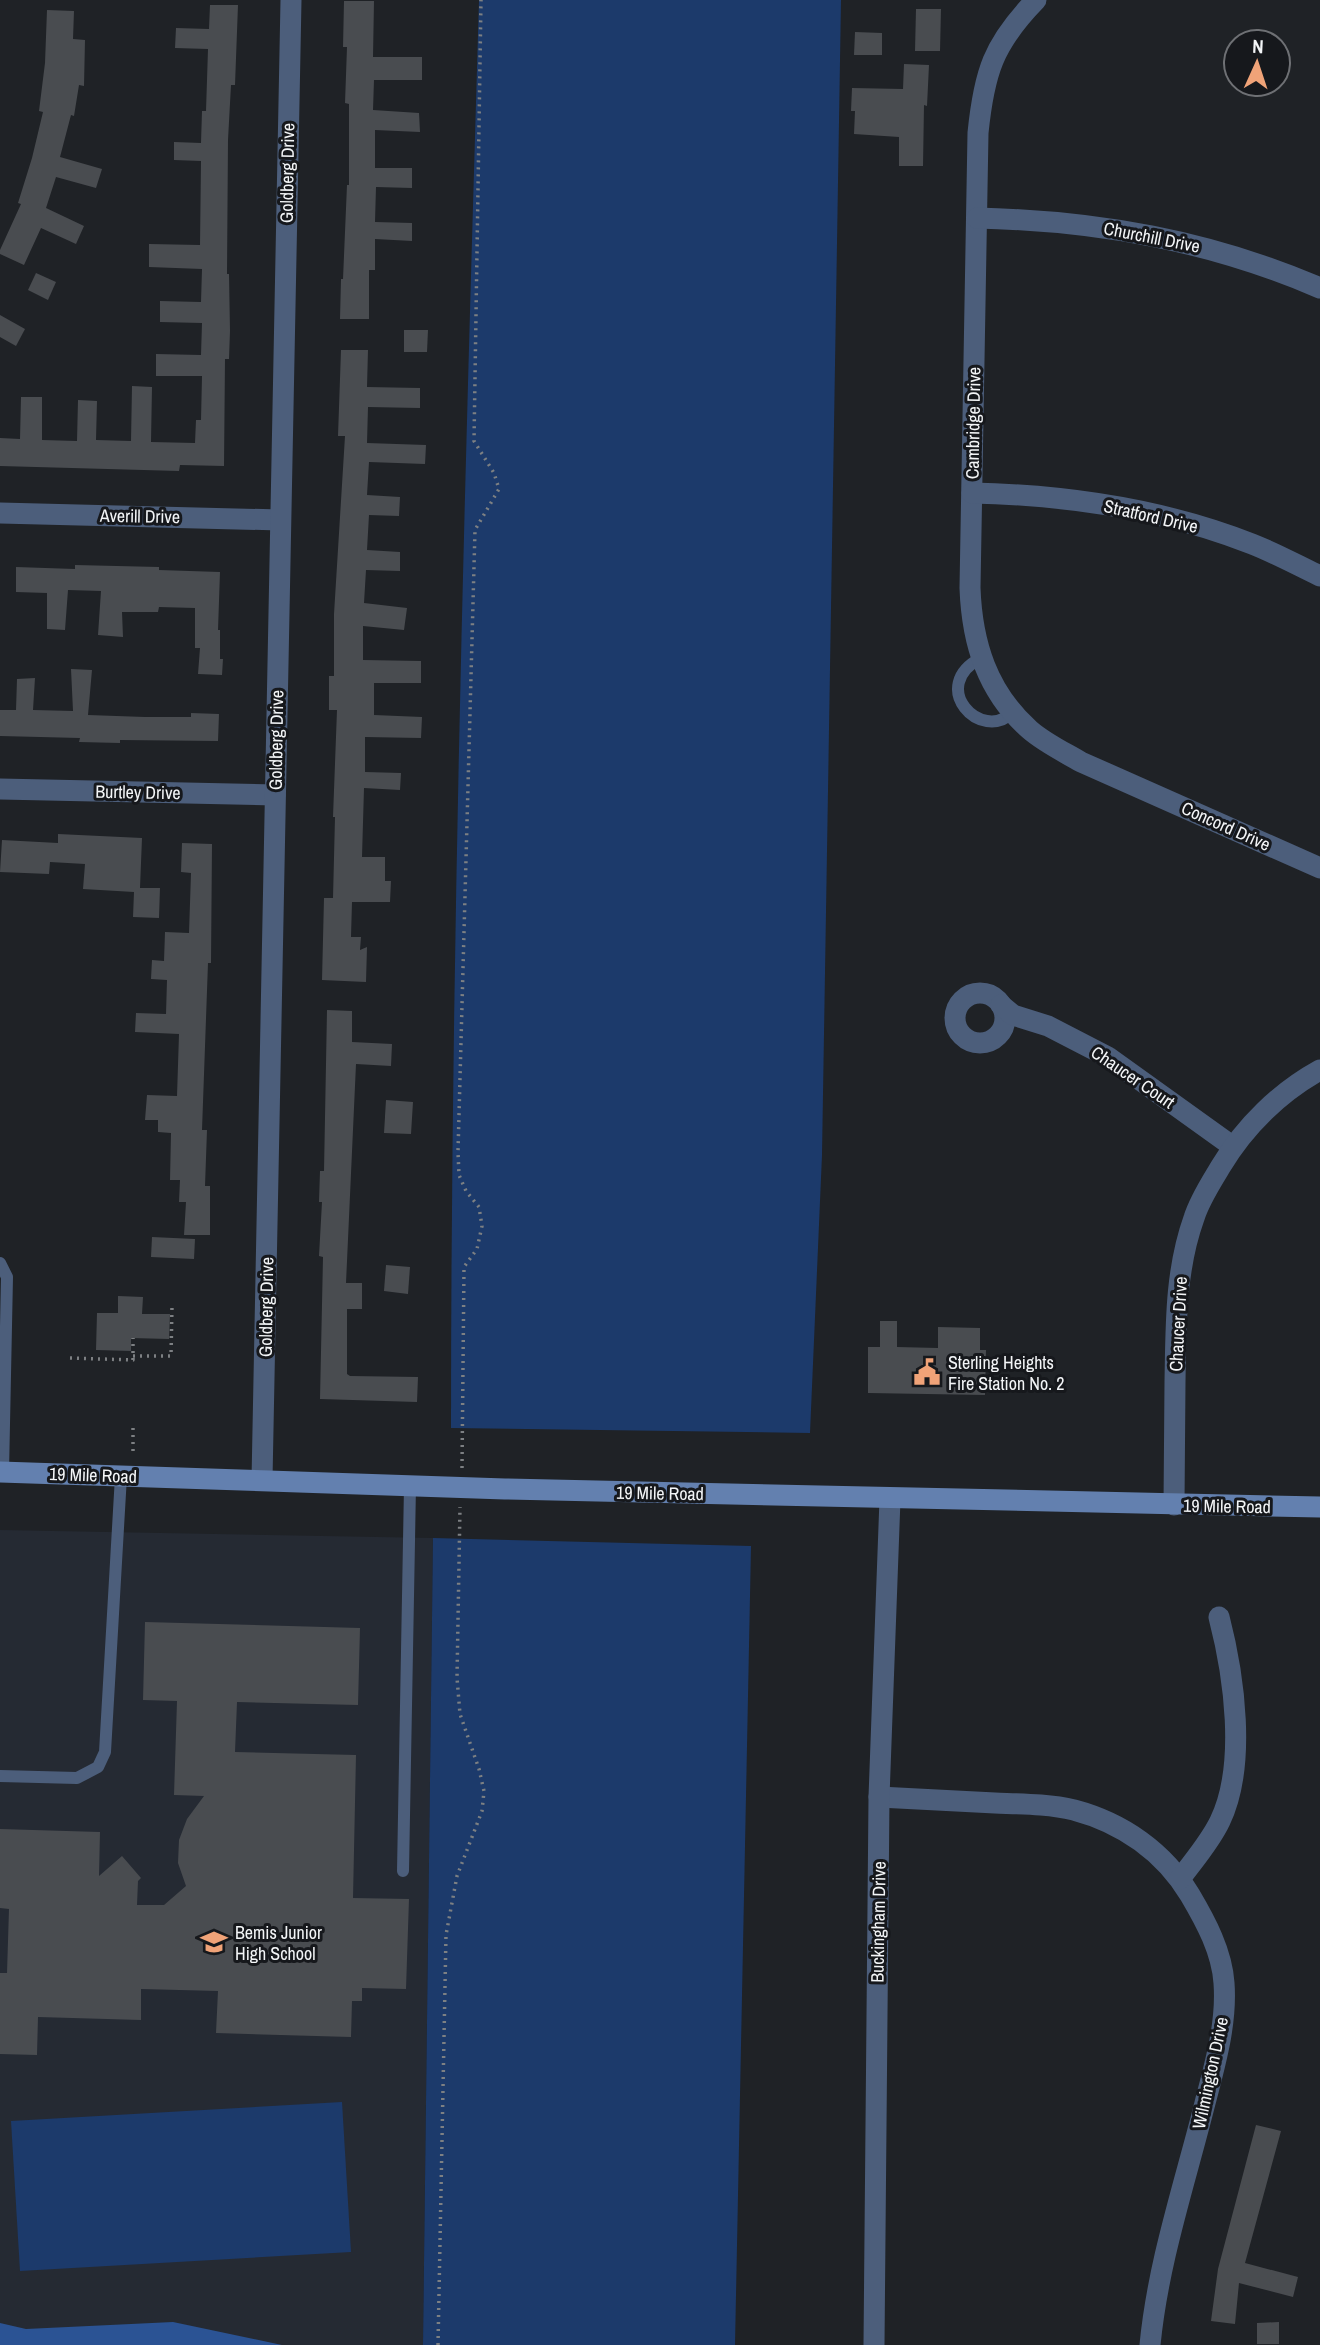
<svg xmlns="http://www.w3.org/2000/svg" width="1320" height="2345" font-family="'Archivo Narrow',sans-serif">
<rect width="100%" height="100%" fill="#1f2226"/>
<path fill="#252a33" d="M0,1530l433,8 -10,807h-423z"/>
<g fill="#1c3a6b">
<path d="M479,0h362l-19,1155 -12,278 -359,-5c0,-476 14,-952 28,-1428z"/>
<path d="M433,1538l318,8 -16,799h-312z"/>
<path d="M342,2102l9,150 -331,19 -9,-150z"/>
</g>
<path fill="#2b5394" d="M173,2322l109,23h-282v-22l26,6z"/>
<g fill="#494c50">
<path d="M344,1h30l-1,56h49v23h-48l-1,30 46,3 1,19 -45,-2v38h37v20l-36,-1 -1,35 37,1v18l-37,-2v31h-6v49h-29l1,-40h2l4,-94h2v-81l-4,-1 2,-56h-4z"/>
<path d="M210,5h28l-3,80h-4l-3,55 -1,134h2l1,57 -1,28h-4l-1,107 -44,-1 -1,6 -179,-5v-28l20,1 1,-42h21v43l35,1 1,-41 19,1 -1,39 35,1 1,-55 20,1 -1,55 44,1 1,-23h5l1,-44h-46v-22l45,1 1,-32 -42,-1v-21l41,1 1,-33 -53,-2v-23l51,1 1,-84 -27,-1v-18l27,1 1,-32h4l2,-62 -33,-1 1,-20 33,1z"/>
<path d="M916,9h25l-1,42h-25z"/>
<path d="M47,10l27,1 -1,28 12,1 -1,46 -5,-1 -5,31 -3,-1 -11,42 42,12 -6,19 -40,-11 -10,31 38,18 -8,18 -35,-16 -17,37 -24,-11v-4l21,-46 -3,-1 14,-45 11,-46 -4,-1 6,-48z"/>
<path d="M855,32l27,1v22h-28z"/>
<path d="M904,64l25,1 -2,41 -3,-1 -1,61h-24v-29l-45,-3 1,-23h-4l1,-23 51,1z"/>
<path d="M36,273l20,9 -8,18 -20,-10z"/>
<path d="M0,315l25,14 -9,17 -16,-9z"/>
<path d="M404,330h24l-1,22h-23z"/>
<path d="M341,350h27l-1,37 53,1v20l-52,-1 -1,36 59,2 -1,19 -56,-2 -2,33 33,2 -1,19 -30,-1 -2,35 33,2v19l-34,-1 -2,33 43,5 -3,22 -41,-4v34l58,1v22h-47v32l48,2 -1,21 -56,-1v35l36,1 -1,17 -36,-2 -2,69h23v24h6l-1,21h-38l-1,35h10l-1,13 7,-3 -1,35 -44,-2 2,-82h9l2,-81h-2l4,-107h-8v-34h5v-62l11,-178h-7z"/>
<path d="M75,565l84,2v3l61,2 -2,58h2v29h3l-1,16 -24,-1 2,-26h-5v-40l-36,-1 -1,5h-36l1,25 -25,-2 3,-44 -33,-1 -3,40 -18,-1v-36l-31,-1v-25l59,2z"/>
<path d="M71,669l21,1 -4,45 57,2h46v-4l28,1 -1,27 -98,-1v3l-41,-1 1,-4 -80,-2v-26h16l1,-31 18,-1 -2,32 40,1z"/>
<path d="M58,834l84,4 -2,50h20l-1,30 -26,-1 1,-25 -51,-3 2,-25 -35,-2 -1,12 -49,-2 2,-32 56,3z"/>
<path d="M182,843l30,1 -1,119h-3l-6,167h5l-2,56h5v49h-26l2,-33h-7l1,-22h-10l1,-47 -13,-1v-12h-13l2,-25 30,1 2,-62 -44,-2 1,-19 30,1 1,-34 -16,-1 1,-19 12,1 1,-29 24,1 2,-60 -10,-1z"/>
<path d="M327,1010l25,1v31l40,2 -1,22 -35,-2 -10,219h16v26h-15v65l3,2 68,1 -1,25 -97,-3 3,-142 -4,-1 3,-54h-3l1,-31h4z"/>
<path d="M386,1100l27,2 -2,32 -27,-1z"/>
<path d="M152,1237l43,2 -1,20 -43,-2z"/>
<path d="M386,1265l24,2 -2,27 -24,-3z"/>
<path d="M118,1296l25,1 -1,17h28l-1,25 -38,-1v13l-35,-1 1,-37h21z"/>
<path d="M880,1321h17v26l41,1v-21l42,1v22h6l-1,45 -117,-2v-46h12z"/>
<path d="M145,1622l215,6 -2,77 -121,-3 -2,50 121,3 -3,143 56,1 -3,90 -44,-1v13h-10l-1,36 -135,-4 2,-42 -77,-2v31l-103,-3 -1,38 -37,-1v-81h7l2,-64 -9,-1v-79l100,3 -1,44 23,-20 19,22 -3,3 -1,24h27l22,-19 -8,-23 1,-23 8,-21 17,-23 -30,-1 3,-94 -34,-1z"/>
<path d="M1256,2125l25,6 -36,132 53,14 -5,20 -54,-14 -4,41 -24,-3 7,-52z"/>
<path d="M1279,2322v22h-22v-21z"/>
</g>
<g fill="none" stroke-linecap="round" stroke-linejoin="round">
<g stroke="#7d8083" stroke-width="3.5" stroke-dasharray="2 5" stroke-linecap="butt">
<path d="M133,1356h38l1,-50"/>
<path d="M70,1358l63,2v-22"/>
<path d="M133,1451v-26"/>
<path d="M462,1468l2,-201 13,-18 5,-23 -3,-19 -13,-16 -7,-16 -1,-23 17,-622 24,-41 -5,-16 -20,-32 7,-441"/>
<path d="M438,2345l8,-410 11,-59 25,-65 2,-20 -5,-22 -19,-55 -3,-36 3,-171"/>
</g>
<g stroke="#4c5e7b" stroke-width="12">
<path d="M981,658c-54,28 0,86 32,54"/>
<path d="M0,1263l7,14 -4,196"/>
<path d="M0,1776l77,2 21,-11 7,-15 16,-276"/>
<path d="M403,1871l7,-385"/>
</g>
<g stroke="#4c5e7b" stroke-width="21">
<path d="M1036,0c-43,44 -52,73 -58,133l-8,455c2,55 17,104 60,142 15,13 34,22 51,32l239,106"/>
<path d="M977,218c121,3 231,22 343,70"/>
<path d="M972,493c95,2 191,16 280,51 23,9 45,21 68,32"/>
<path d="M0,513l280,7"/>
<path d="M0,789l275,6"/>
<circle cx="980" cy="1018" r="25"/>
<path d="M1001,1005l12,10 35,11 60,31 124,89"/>
<path d="M262,1480l29,-1480"/>
<path d="M1174,1505c0,-41 1,-82 1,-123 1,-56 0,-111 19,-164 6,-19 17,-35 27,-52 24,-40 59,-74 99,-96"/>
<path d="M879,1797c39,2 77,4 116,6 26,1 54,1 79,7 49,13 90,42 116,85 16,27 32,57 34,88 3,41 -9,81 -19,120 -20,80 -47,159 -55,242"/>
<path d="M1180,1879c14,-19 30,-37 40,-58 27,-56 14,-146 -1,-204"/>
<path d="M874,2345l5,-548 11,-298"/>
</g>
<path stroke="#6380af" stroke-width="21" d="M0,1472l505,17 815,18"/>
</g>
<defs>
<symbol id="civic-bare" viewBox="-9 -9 18 18"><path d="M-.6-6.5H3V-4.5H.6V-3L4-1V1h2V6H-6V1h2V-1L-.6-3ZM-1.2 2.5V6h2.4V2.5Z" fill="#f0a378" stroke="#16181c" stroke-width="2.5" paint-order="stroke"/></symbol>
<symbol id="school-bare" viewBox="-9 -9 18 18"><path d="M0-5L7-2L0 1L-7-2ZM-4 1L0 2.5L4 1V4Q0 6-4 4Z" fill="#f0a378" stroke="#16181c" stroke-width="2.5" paint-order="stroke"/></symbol>
</defs>
<g fill-rule="evenodd">
<use href="#civic-bare" x="908" y="1353" width="38" height="38"/>
<use href="#school-bare" x="195" y="1923" width="38" height="38"/>
</g>
<g text-anchor="middle" dominant-baseline="central" stroke-width="6" stroke-linejoin="round" paint-order="stroke">
<g font-size="18" fill="#f3f5f7" stroke="#16181c">
<text transform="translate(287 173) rotate(-89)">Goldberg Drive</text>
<text transform="translate(1152 237) rotate(11)">Churchill Drive</text>
<text transform="translate(973 423) rotate(-89)">Cambridge Drive</text>
<text transform="translate(140 516) rotate(1)">Averill Drive</text>
<text transform="translate(1151 516) rotate(13)">Stratford Drive</text>
<text transform="translate(276 740) rotate(-89)">Goldberg Drive</text>
<text transform="translate(138 792) rotate(1)">Burtley Drive</text>
<text transform="translate(1226 826) rotate(24)">Concord Drive</text>
<text transform="translate(1133 1077) rotate(34)">Chaucer Court</text>
<text transform="translate(266 1307) rotate(-89)">Goldberg Drive</text>
<text transform="translate(1178 1324) rotate(-87)">Chaucer Drive</text>
<text transform="translate(93 1475) rotate(2)">19 Mile Road</text>
<text transform="translate(660 1493) rotate(1)">19 Mile Road</text>
<text transform="translate(1227 1506) rotate(1)">19 Mile Road</text>
<text transform="translate(878 1922) rotate(-89)">Buckingham Drive</text>
<text transform="translate(1210 2073) rotate(-78)">Wilmington Drive</text>
</g>
<g font-size="18" fill="#f3f5f7" stroke="#16181c" text-anchor="start">
<text x="948" y="1362">Sterling Heights<tspan x="948" dy="21">Fire Station No. 2</tspan></text>
<text x="235" y="1932">Bemis Junior<tspan x="235" dy="21">High School</tspan></text>
</g>
</g>
<g transform="translate(1257 63) rotate(3)"><circle r="33" fill="#16181c" stroke="#6e7074" stroke-width="2"/>
<path d="M0-5L12 26L0 18L-12 26Z" fill="#f0a378"/>
<text y="-10" font-size="19" font-weight="bold" text-anchor="middle" fill="#f3f5f7">N</text>
</g>
</svg>
